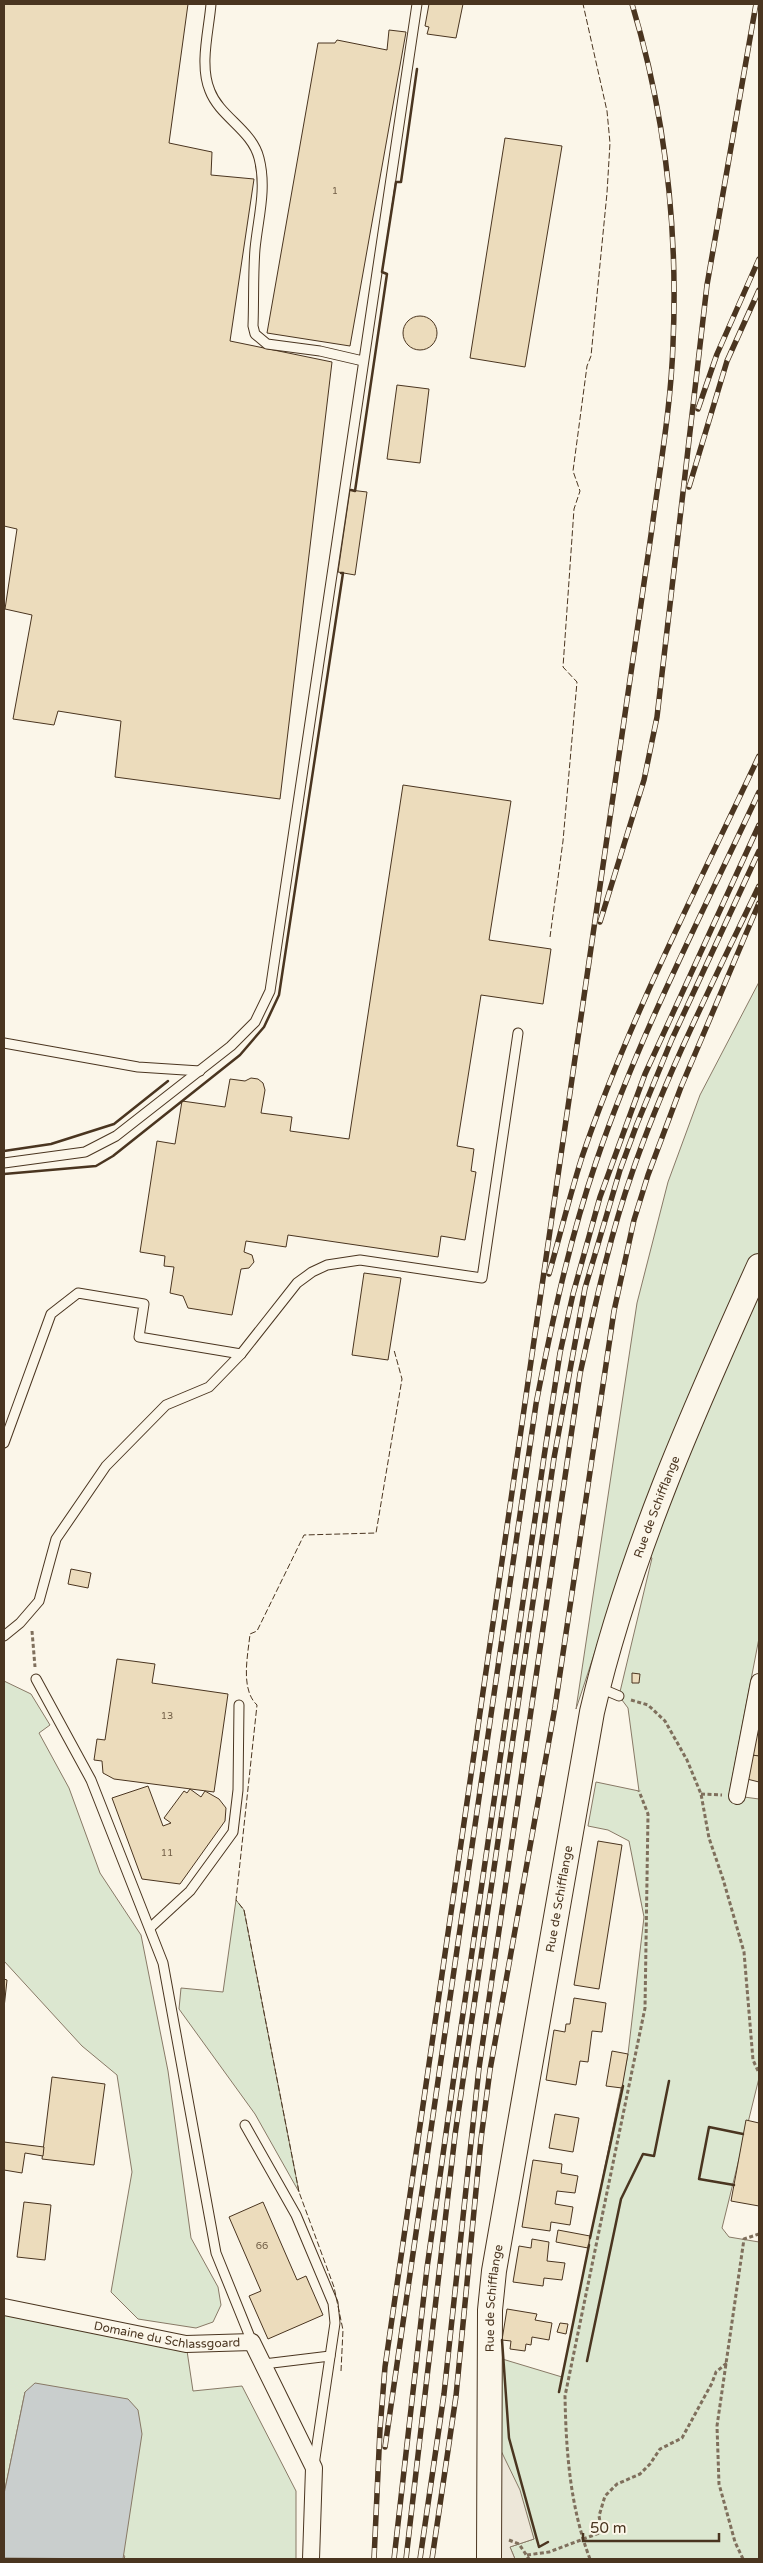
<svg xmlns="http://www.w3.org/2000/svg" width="763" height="2563" font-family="'Varela Round',sans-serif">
<rect width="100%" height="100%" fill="#fbf6e9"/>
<g fill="#dce7d0" stroke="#887966">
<path d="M759,982v656l-30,157 30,4v279l-37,150 7,9 30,5v317h-244l-5,-12 24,-8 -45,-113v-71l73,22 66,-323 16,-137 -15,-76 -21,-11 -20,-4 8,-44 43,9 -11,-83 -9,-12 33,-138 -12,-7 -21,28 -43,130 61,-406 31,-121 32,-87z"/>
<path d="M4,1681l27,13 19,31 -11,8 30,55 31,85 41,62 27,136 23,167 27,49 3,18 -8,17 -17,6 -58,-9 -27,-27 21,-120 -15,-97 -35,-29 -78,-85z"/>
<path d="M236,1900l8,10 55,282 -44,-78 -76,-105 2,-21 42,4z"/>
<path d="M4,2307l182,37 7,47 49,-5 54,105v68h-173l2,-2 -100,-165 -21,102z"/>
</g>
<path fill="#ede7d9" stroke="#887966" d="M489,2426l31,64 14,49 -24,8 5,12h-26z"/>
<path fill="#c9cecd" stroke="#887966" d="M35,2383l93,16 10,11 4,24 -19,125 -119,-1v-64l21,-102z"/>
<g fill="#ecdcbc" stroke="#4a3520">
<path d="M4,4h184l-19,139 43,9 -1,23 43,4 -24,162 102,21 -52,437 -165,-22 6,-56 -63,-10 -4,14 -41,-6 19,-104 -27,-6 12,-80 -13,-3z"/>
<path d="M429,4h34l-7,34 -29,-4 2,-7 -4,-1z"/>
<path d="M389,30l17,2 -56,314 -83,-13 51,-290h17l2,-3 50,10z"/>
<path d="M505,138l57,8 -37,221 -55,-9z"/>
<circle cx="420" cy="333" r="17"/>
<path d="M397,385l32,4 -9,74 -33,-4z"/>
<path d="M350,490l17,2 -12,83 -17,-3z"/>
<path d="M403,785l108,16 -22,139 62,9 -8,55 -62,-9 -24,151 17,3 -3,22 5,1 -11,68 -24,-4 -3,21 -150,-22 -2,12 -40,-6 -2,11 8,3 2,7 -5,6 -8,1 -9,46 -44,-7 -5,-12 -13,-3 4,-26 -10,-1 1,-10 -25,-4 17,-111 18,3 7,-43 43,6 5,-28 15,2 6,-3 7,1 5,4 2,7 -4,23 31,4 -2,14 59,8z"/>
<path d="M364,1273l37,5 -13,82 -36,-5z"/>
<path d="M71,1569l20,4 -3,15 -20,-4z"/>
<path d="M117,1659l38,5 -3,19 76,11 -14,98 -100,-13 -11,-6 -1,-12 -8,-1 3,-21 8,1z"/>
<path d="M632,1673l8,1 -1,9h-7z"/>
<path d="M758,1730h1v26l-7,-1z"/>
<path d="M752,1755l7,1v26l-12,-3z"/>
<path d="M148,1786l15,40 8,-3 -7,-5 20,-27 3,2 3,-4 11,8 4,-6 14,8 7,9 -1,13 -45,63 -38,-5 -30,-81z"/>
<path d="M598,1841l24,4 -23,144 -25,-4z"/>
<path d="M4,1979l3,1 -3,28z"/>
<path d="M574,1998l32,5 -4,29 -10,-1 -4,31 -8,-1 -4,24 -30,-5 8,-50 11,2 1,-8h4z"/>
<path d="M612,2051l16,3 -6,34 -16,-2z"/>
<path d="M52,2077l53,7 -11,81 -52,-6z"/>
<path d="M555,2114l24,4 -6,34 -24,-4z"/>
<path d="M746,2120l13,3v83l-28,-5z"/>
<path d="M4,2142l40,5 -1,9 -18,-3 -3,20 -18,-3z"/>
<path d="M533,2160l29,4 -1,9 17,3 -3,17 -18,-2 -2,13 18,3 -3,18 -19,-3 -1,9 -28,-4z"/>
<path d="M24,2202l27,3 -6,55 -28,-3z"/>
<path d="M263,2202l34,78 9,-4 17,39 -55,24 -19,-43 12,-5 -32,-74z"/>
<path d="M558,2230l32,6 -2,12 -32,-6z"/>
<path d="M532,2239l17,3 -2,19 18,2 -3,17 -18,-2 -1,8 -30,-4 6,-36 12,2z"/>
<path d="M507,2309l30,5 -2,6 17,3 -3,17 -17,-3 -1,8 -5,-1 -1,7 -15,-2 1,-8 -9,-1z"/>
<path d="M560,2323l8,1 -2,10 -9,-2z"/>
</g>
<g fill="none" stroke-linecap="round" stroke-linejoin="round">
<defs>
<g id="lane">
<path d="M211,4c-2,26 -12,61 -1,87 10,26 42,39 49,67 8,31 -1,60 -4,91 -2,25 -1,51 -2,77l2,8 12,10 53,7 43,10"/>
<path d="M4,1043l134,24 62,4"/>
<path d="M4,1163l81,-11 31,-16 115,-90 24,-24 15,-31 147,-987"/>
<path d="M4,1443l47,-129 27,-21 66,11 -5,33 102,17"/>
<path d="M4,1636l16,-13 19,-22 17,-62 50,-73 60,-61 43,-18 32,-33 56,-71 15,-11 15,-7 33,-5 122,18 36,-245"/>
<path d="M36,1679l55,101 72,183 53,290 36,89"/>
<path d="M600,1688l19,8"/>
<path d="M151,1927l39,-36 43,-59 5,-42 1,-85"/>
<path d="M245,2125l51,90 37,88 2,20 -21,142"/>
<path d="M264,2364l66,-8"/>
</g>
<g id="street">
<path d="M737,1796l22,-114"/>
<path id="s1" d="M4,2307l182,37 66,-2 62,126 -3,91"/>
</g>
<g id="secondary">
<path id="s2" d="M489,2559l1,-249 4,-39 98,-559c36,-155 102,-302 167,-446"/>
</g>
</defs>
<use href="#lane" stroke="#4a3520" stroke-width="11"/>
<use href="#street" stroke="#4a3520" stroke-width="18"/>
<use href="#secondary" stroke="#4a3520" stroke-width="26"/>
<g stroke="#7f6f5c" stroke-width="3" stroke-dasharray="4 2.5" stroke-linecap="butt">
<path d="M32,1631l3,36"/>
<path d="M631,1700l17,5 17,16 22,39 14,34 8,44 14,41 21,73 9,108 6,13"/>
<path d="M701,1794l21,1"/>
<path d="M509,2540l10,4 10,15"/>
<path d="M527,2555l22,-3 53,-20 -3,-16 6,-20 12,-12 23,-10 10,-10 10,-15 22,-11 30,-55 4,-11 12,-10"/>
<path d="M590,2559c-20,-52 -24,-108 -25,-163l80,-388 3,-194 -9,-23"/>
<path d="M743,2559l-8,-17 -16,-58 -2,-58 27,-187 15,-5"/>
</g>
<use href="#lane" stroke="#fbf6e9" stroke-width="9"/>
<use href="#street" stroke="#fbf6e9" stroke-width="16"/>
<use href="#secondary" stroke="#fbf6e9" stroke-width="24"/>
<defs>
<g id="rail">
<path d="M698,409l19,-55 42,-95"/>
<path d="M689,487l38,-126 32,-71"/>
<path d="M600,922l44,-142 13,-63 50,-432 49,-281"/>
<path d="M549,1274c11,-39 21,-79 33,-117 47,-138 115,-269 177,-401"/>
<path d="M385,2447l151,-1043c16,-82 33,-163 60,-242 43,-127 106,-248 163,-370"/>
<path d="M374,2559l6,-130 5,-62 267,-1839c8,-61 19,-122 21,-184 5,-114 -8,-231 -41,-340"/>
<path d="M394,2559l33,-291 29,-206 88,-605 16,-104 13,-59 27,-97 45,-123 114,-249"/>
<path d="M406,2559l49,-424 99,-677 31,-170 35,-118 17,-46 35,-85 87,-188"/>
<path d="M420,2559l24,-165 35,-326 101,-694c15,-68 29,-136 52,-201 34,-99 82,-193 127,-287"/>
<path d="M432,2559l24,-163 25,-257 9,-69 65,-363 59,-396 20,-91 14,-45 33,-88 78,-184"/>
</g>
</defs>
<use href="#rail" stroke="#4a3520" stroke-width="5.5"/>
<use href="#rail" stroke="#fbf6e9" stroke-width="4" stroke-dasharray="11" stroke-linecap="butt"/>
<g stroke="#4a3520" stroke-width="1" stroke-dasharray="6 2.5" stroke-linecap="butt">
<path d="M550,937l13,-96 14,-159 -14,-15 11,-158 6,-18 -7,-20 14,-105 4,-10 16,-163 3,-50 -3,-32 -24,-107"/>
<path d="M341,2371l2,-41 -9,-43 -35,-95 -55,-282 -8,-10 21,-195c-17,-16 -9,-50 -7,-71l7,-3 47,-96 72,-2 26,-154 -8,-29"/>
</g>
<g stroke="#4a3520" stroke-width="2.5">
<path d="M351,490l4,1 32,-217 -5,-2 14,-90h5l16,-113"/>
<path d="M4,1151l47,-7 63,-20 54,-43"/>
<path d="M4,1174l92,-8 17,-10 127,-101 24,-28 15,-32 64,-422h-2"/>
<path d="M734,2185l-35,-6 10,-52 34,7"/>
<path d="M590,2238l33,-152"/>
<path d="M502,2340l7,98 30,109 9,-5"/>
<path d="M587,2361l34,-162 22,-45 11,2 15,-75"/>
<path d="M559,2392l30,-147"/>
</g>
</g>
<g text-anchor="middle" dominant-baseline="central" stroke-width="4" stroke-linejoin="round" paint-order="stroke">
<g font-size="10" fill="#725f47">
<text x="335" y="191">1</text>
<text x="167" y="1716">13</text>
<text x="167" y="1853">11</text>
<text x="262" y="2246">66</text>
</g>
<g font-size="12" fill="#4a3520" stroke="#fbf6e9">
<text stroke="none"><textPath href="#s2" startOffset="1071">Rue de Schifflange</textPath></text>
<text stroke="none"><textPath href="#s2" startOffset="666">Rue de Schifflange</textPath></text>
<text stroke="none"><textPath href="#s2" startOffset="261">Rue de Schifflange</textPath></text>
<text stroke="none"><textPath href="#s1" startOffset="166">Domaine du Schlassgoard</textPath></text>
</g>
</g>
<rect width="763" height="2563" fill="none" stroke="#4a3520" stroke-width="10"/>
<path d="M583 2533v8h136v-8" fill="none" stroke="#4a3520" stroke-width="2.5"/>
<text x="590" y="2533" font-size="15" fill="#4a3520" stroke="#fbf6e9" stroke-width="4" paint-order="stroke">50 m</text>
</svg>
